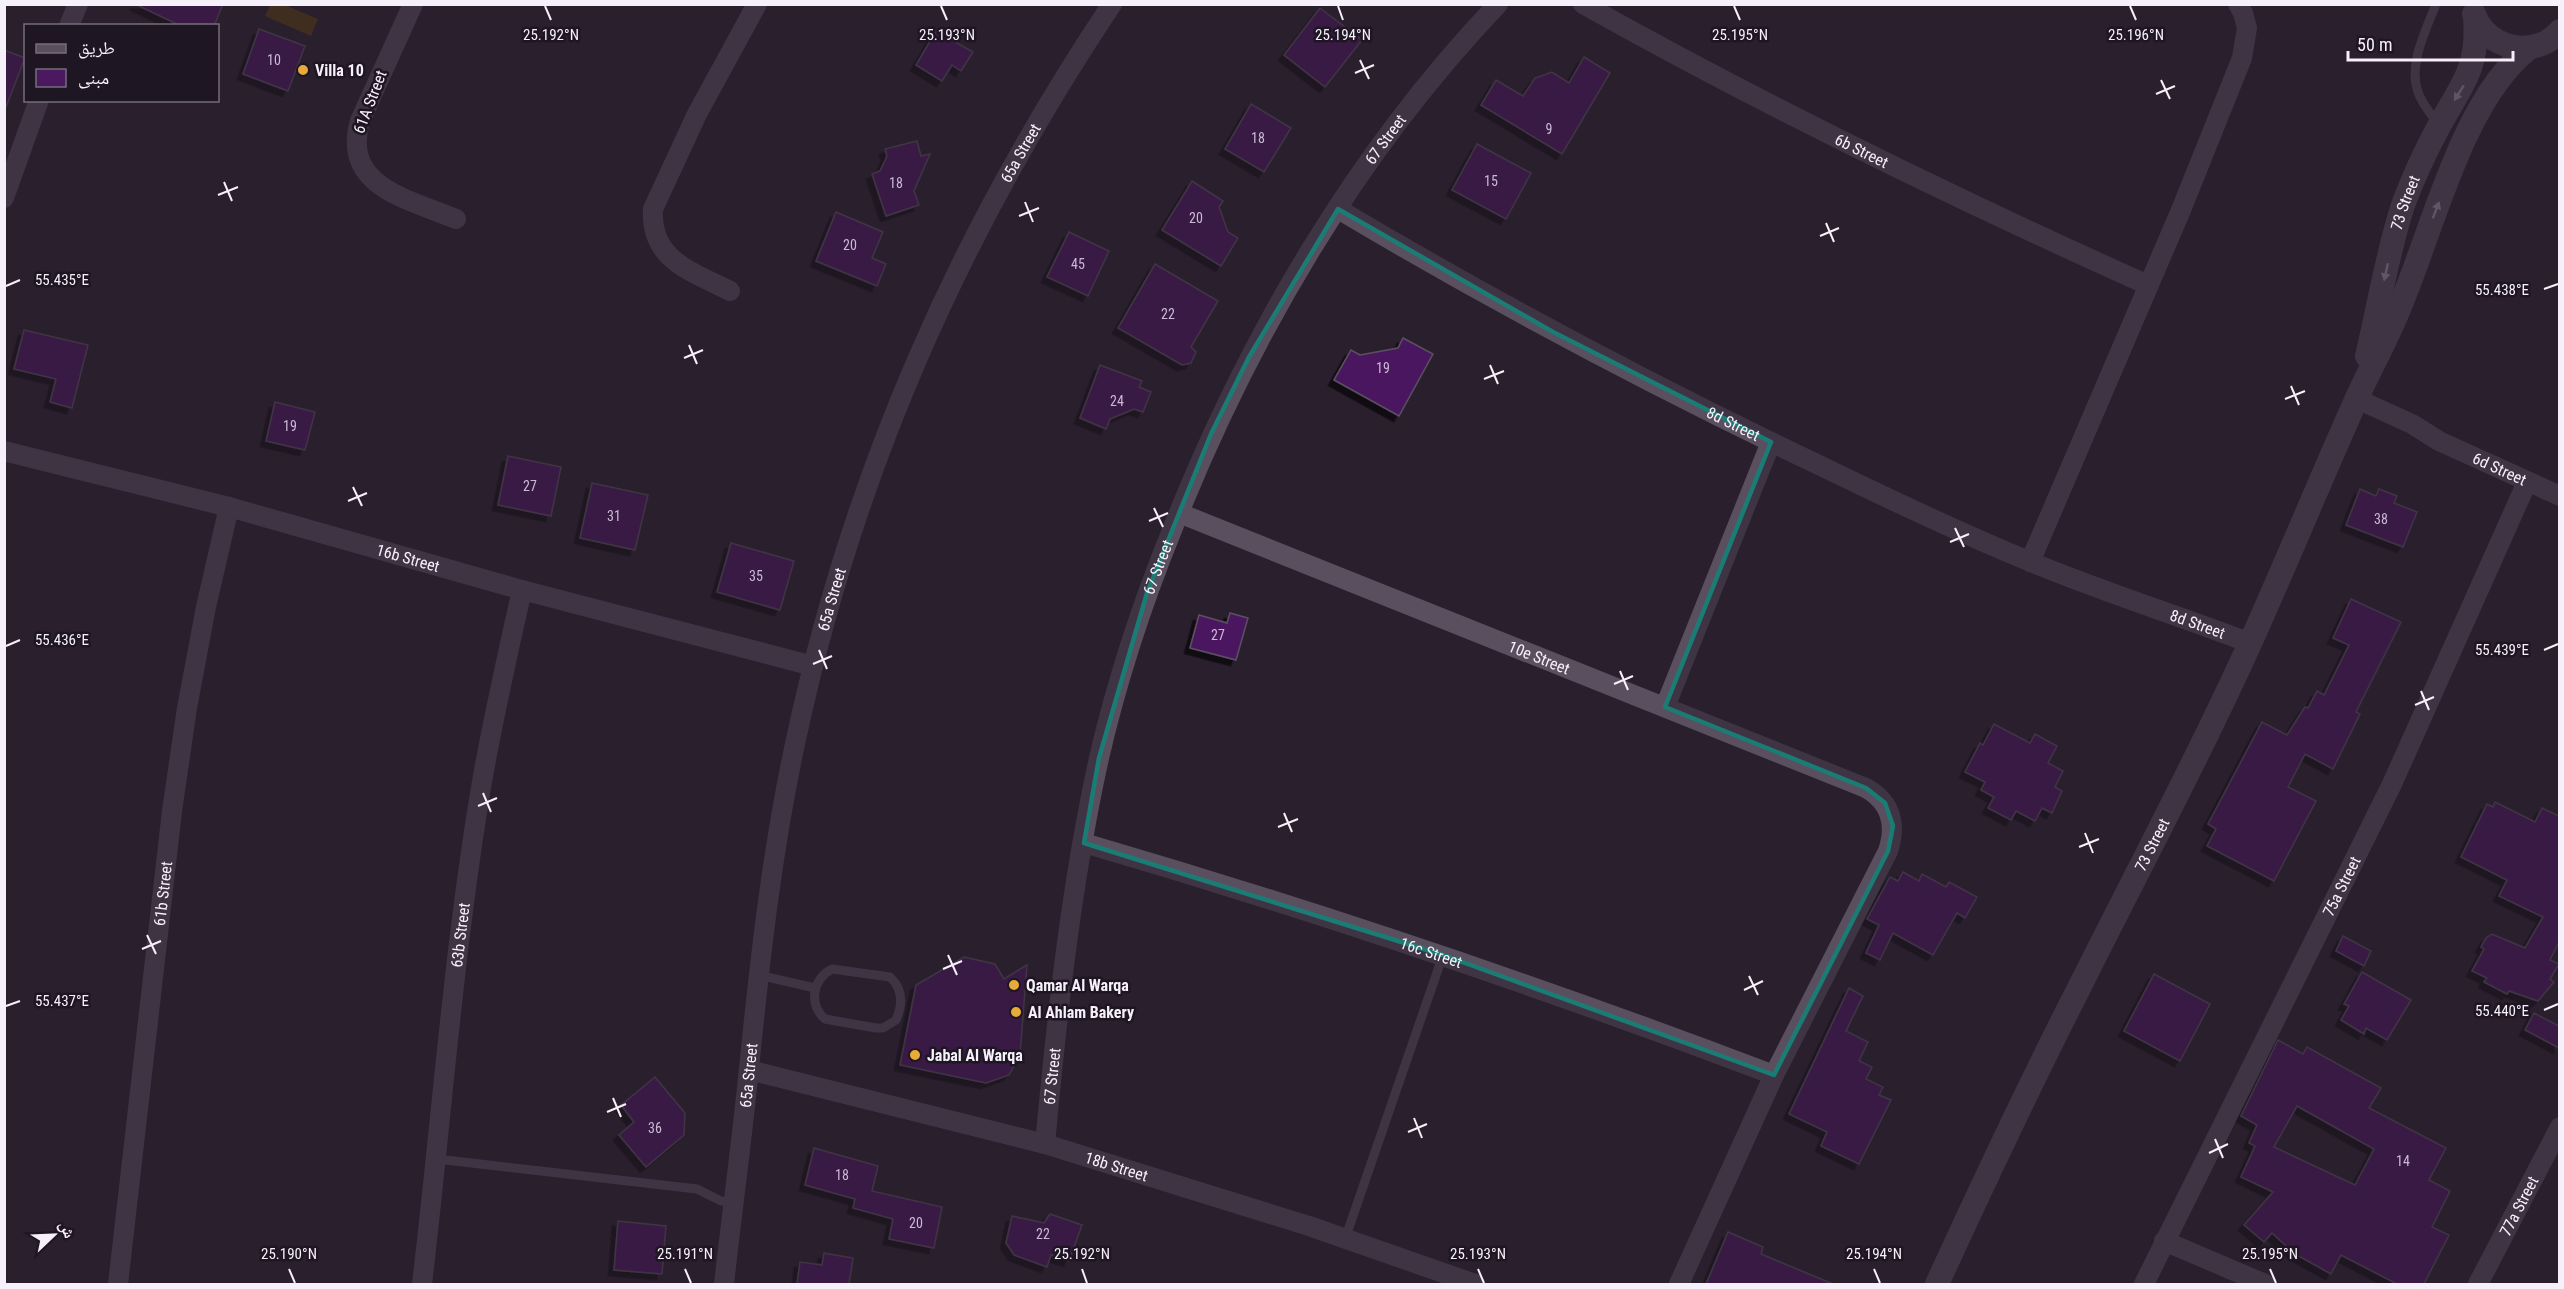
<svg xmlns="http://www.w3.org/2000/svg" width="2564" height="1289" font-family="'Roboto Condensed','Noto Naskh Arabic',sans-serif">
<defs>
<filter id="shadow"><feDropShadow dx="-5.5" dy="5.5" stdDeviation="0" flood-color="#0009"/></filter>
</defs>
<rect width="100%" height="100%" fill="#291f2d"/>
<path fill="#594011" d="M270,5h15l33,14 -7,17 -46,-20z"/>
<g fill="#4b1960" stroke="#5b5061" stroke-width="1.5" fill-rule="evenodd" filter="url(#shadow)">
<path d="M135,4h88l-9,22h-33z"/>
<path d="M1320,8l42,32 -37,47 -41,-32z"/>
<path d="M259,29l46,17 -17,45 -45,-17z"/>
<path d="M936,31l37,21 -12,19 -9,-6 -10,16 -26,-16z"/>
<path d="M4,50l21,8 -19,49h-2z"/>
<path d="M1584,57l26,16 -48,81 -81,-49 15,-25 27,16 12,-18 17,-6 17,11z"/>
<path d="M1251,104l40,24 -27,44 -39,-23z"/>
<path d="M917,141l4,15 9,-2 -16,37 5,14 -33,11 -14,-42 8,-3 7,-15 -2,-7z"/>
<path d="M1477,144l54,29 -25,46 -54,-29z"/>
<path d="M1192,181l31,20 -4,6 9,25 10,6 -17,28 -59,-36z"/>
<path d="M836,212l47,20 -11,26 14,6 -9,22 -61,-25z"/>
<path d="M1069,232l40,19 -21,45 -41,-19z"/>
<path d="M1155,264l63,37 -27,46 5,5 -5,11 -9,2 -64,-37z"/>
<path d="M24,330l64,15 -16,63 -22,-6 6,-23 -42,-10z"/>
<path d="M1403,338l30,16 -34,62 -65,-36 17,-30 9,5 38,-7z"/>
<path d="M1100,365l42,16 -3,6 12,5 -8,20 -9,-3 -24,10 -4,10 -26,-11z"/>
<path d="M275,402l40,10 -10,38 -39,-9z"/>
<path d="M508,456l53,11 -10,49 -53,-11z"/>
<path d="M592,483l56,12 -13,55 -55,-12z"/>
<path d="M2360,489l16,7 3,-7 18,7 -3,7 23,9 -14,35 -57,-22z"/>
<path d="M731,543l63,18 -14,49 -63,-18z"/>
<path d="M2351,599l50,23 -45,90 4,2 -27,55 -28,-15 -17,33 28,14 -42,80 -67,-35 9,-17 -8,-5 54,-102 25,13 18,-28 3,1 9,-17 7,4 25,-50 -16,-7z"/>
<path d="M1230,613l18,5 -12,42 -46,-12 9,-33 28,8z"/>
<path d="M1994,724l36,19 5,-9 22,12 -9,17 15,8 -8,16 7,4 -10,22 -10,-5 -7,13 -19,-10 -5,9 -23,-12 6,-11 -13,-7 4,-8 -20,-10 15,-29 3,2z"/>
<path d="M2495,802l40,20 7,-14 17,8v126l-9,18 9,4 -9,15 4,3 -16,19 -29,-10 -2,3 -23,-12 3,-4 -15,-7 12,-22 -3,-2 5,-9 6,-4 33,14 18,-31 -44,-21 8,-16 -46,-23 26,-53 6,3z"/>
<path d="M1903,872l16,9 3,-7 24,13 3,-5 28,15 -12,21 -8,-5 -24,42 -40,-22 -13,27 -14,-7 13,-28 -12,-6 23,-42 8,4z"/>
<path d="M2343,936l28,15 -7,15 -28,-15z"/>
<path d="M964,957l31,7 9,15 23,-14 -7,90 -11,20 -23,8 -86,-18 16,-80z"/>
<path d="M2362,972l49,28 -24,40 -21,-12 -2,6 -23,-14 8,-14 -5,-2z"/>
<path d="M2154,974l56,30 -30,57 -56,-30z"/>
<path d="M1849,988l14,8 -17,35 22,11 -9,19 13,6 -6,12 17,8 -4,8 12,5 -32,64 -38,-18 6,-14 -38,-18z"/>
<path d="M2534,1013l25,13v22l-34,-18z"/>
<path d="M2278,1040l25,14 4,-7 74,41 -12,20 77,40 -17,32 21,11 -18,36 17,8 -25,49h-27l-56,-29 -10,19 -36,-20 -23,-21 -8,9 -20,-17 29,-33 -32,-15 14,-31 -6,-3 8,-18 -16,-9zM2297,1106l77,43 -19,36 -81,-38z"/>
<path d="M655,1077l30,36 -1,22 -38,32 -27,-32 15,-13 -13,-17z"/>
<path d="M814,1148l64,18 -6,25 70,16 -8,41 -45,-9 4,-20 -40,-11 2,-9 -50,-14z"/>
<path d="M1050,1214l32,11 -13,36 -18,-6 -4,12 -33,-12 -8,-12 6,-27 32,7z"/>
<path d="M618,1221l48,5 -4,48 -48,-4z"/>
<path d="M1728,1232l35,15 -2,7 72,30h-127z"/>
<path d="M824,1253l29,5 -4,26h-52l3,-22 22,3z"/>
</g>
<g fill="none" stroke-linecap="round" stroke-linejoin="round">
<g stroke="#5a4f5f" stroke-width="9">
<path d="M2436,4c-10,26 -28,60 -18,88 4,12 13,22 20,32"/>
<path d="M832,969l58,8c13,12 13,27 6,43l-13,8h-7l-51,-9c-17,-15 -12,-40 7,-50z"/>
<path d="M758,975l57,13"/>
<path d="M437,1159l260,30 24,12 12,1"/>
<path d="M1345,1239l98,-284"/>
</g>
<g stroke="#5a4f5f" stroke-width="20">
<path d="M413,4l-53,117c-19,66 49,78 96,98"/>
<path id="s1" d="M1583,4c184,103 373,195 565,281"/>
<path d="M69,26l9,-22"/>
<path d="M4,198l35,-98"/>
<path id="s2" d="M1338,209c158,94 319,179 485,258 68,33 137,66 208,95 72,30 146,53 219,81"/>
<path d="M730,291c-39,-20 -80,-31 -77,-82l44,-95 60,-110"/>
<path id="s3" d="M2357,399l55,25 27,17 121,55"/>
<path id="s4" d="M4,451l225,56 293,83 291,76"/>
<path id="s5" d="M1179,513l687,275c25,14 31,36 22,63l-114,224 -95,209"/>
<path d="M2030,562l151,-352 61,-152 5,-30 -4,-15 -5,-9"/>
<path d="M1665,707l106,-265"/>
<path id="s6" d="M1084,843c233,68 463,146 690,232"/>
<path id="s7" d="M749,1070l296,74 264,82 166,58"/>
<path id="s8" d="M1045,1144c12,-129 26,-259 54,-386 18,-78 43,-154 73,-228 76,-192 183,-376 326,-526"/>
<path d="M2164,1241l101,43"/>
<path id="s9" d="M118,1284l54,-473 15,-103 19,-101 23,-100"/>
<path id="s10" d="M422,1284c20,-169 32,-340 61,-508 11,-62 25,-124 39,-186"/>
<path id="s11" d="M724,1284c8,-72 18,-144 25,-216 11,-109 23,-217 46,-324 57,-270 164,-511 317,-740"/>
<path id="s12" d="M2144,1284l248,-500 135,-302"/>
<path id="s13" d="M2478,1284l82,-157"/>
</g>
<g stroke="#5a4f5f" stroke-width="24">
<path d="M2474,14c12,35 61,46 86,17"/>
<path id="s14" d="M2367,356c12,-50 20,-102 36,-151 10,-27 22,-53 36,-79 23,-42 40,-57 36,-109"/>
<path id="s15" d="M1937,1284c45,-98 91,-196 140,-292 59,-118 121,-234 175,-353 36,-80 69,-161 105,-241 14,-31 31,-61 44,-94 32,-76 62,-205 128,-256"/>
</g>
</g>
<defs><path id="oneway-solid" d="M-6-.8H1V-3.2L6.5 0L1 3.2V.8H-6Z" transform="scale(1.5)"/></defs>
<g fill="#a097a5">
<use href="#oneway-solid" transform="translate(2459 93) rotate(122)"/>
<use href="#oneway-solid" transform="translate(2436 210) rotate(-69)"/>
<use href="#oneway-solid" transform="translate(2386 272) rotate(102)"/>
</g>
<path d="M0 0H2564V1289H0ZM1338,209l215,123 218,110 -106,265 201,81 19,15 8,23 -5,25 -114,224 -331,-120 -359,-112 15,-85 48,-165 64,-159 38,-77z" fill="#291f2d" fill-opacity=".55" fill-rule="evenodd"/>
<path fill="none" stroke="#1b7c75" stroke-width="4.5" stroke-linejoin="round" d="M1338,209l215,123 218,110 -106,265 201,81 19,15 8,23 -5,25 -114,224 -331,-120 -359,-112 15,-85 48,-165 64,-159 38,-77z"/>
<path fill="none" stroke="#f6f0fa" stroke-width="2" d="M545,6l6,14M941,6l6,14M1338,6l5,14M1734,6l6,14M2130,6l6,14M1360,60l9,19M1355,73l19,-8M2161,80l9,19M2156,94l19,-8M224,182l8,19M218,195l20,-8M1025,202l8,20M1019,216l20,-8M1826,223l8,19M1820,236l19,-8M6,286l14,-6M2544,289l14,-5M689,345l8,19M684,358l19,-8M1490,365l8,19M1484,379l20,-8M2291,386l8,19M2285,399l20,-8M353,487l9,19M348,501l19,-8M1154,508l9,19M1149,521l19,-8M1955,528l9,19M1950,542l19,-8M6,646l14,-6M819,650l8,19M2544,650l14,-6M813,664l19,-8M1620,671l8,19M1614,684l19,-8M2421,691l8,19M2415,705l19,-8M483,793l8,19M478,806l19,-8M1284,813l8,19M1278,827l20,-8M2085,833l8,20M2079,847l20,-8M147,935l9,19M142,949l19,-8M948,955l9,20M943,969l19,-8M1749,976l9,19M1744,990l19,-9M6,1006l14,-5M2544,1010l14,-6M613,1098l8,19M607,1112l19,-8M1414,1118l8,20M1408,1132l19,-8M2215,1139l8,19M2209,1153l19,-9M289,1269l6,14M685,1269l6,14M1082,1269l5,14M1478,1269l6,14M1874,1269l6,14M2270,1269l6,14"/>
<g fill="#e9ab38" stroke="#1f1624" stroke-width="2">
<circle cx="303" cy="70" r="6"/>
<circle cx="1014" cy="985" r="6"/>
<circle cx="1016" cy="1012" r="6"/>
<circle cx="915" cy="1055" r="6"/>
</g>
<g text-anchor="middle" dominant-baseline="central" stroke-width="5" stroke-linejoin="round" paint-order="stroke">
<g font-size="14" fill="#cbbad4">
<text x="274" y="60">10</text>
<text x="1549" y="129">9</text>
<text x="1258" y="138">18</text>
<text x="1491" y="181">15</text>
<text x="896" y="183">18</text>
<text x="1196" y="218">20</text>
<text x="850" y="245">20</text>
<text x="1078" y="264">45</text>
<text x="1168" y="314">22</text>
<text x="1383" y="368">19</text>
<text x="1117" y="401">24</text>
<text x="290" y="426">19</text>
<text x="530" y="486">27</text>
<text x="614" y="516">31</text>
<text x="2381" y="519">38</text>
<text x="756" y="576">35</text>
<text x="1218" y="635">27</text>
<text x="655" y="1128">36</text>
<text x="2403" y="1161">14</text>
<text x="842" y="1175">18</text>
<text x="916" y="1223">20</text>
<text x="1043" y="1234">22</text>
</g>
<g font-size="16" font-weight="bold" fill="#f6f0fa" stroke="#1f1624" text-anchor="start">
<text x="315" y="70">Villa 10</text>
<text x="1026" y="985">Qamar Al Warqa</text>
<text x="1028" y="1012">Al Ahlam Bakery</text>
<text x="927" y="1055">Jabal Al Warqa</text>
</g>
<g font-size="16" fill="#f6f0fa" stroke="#1f1624">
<text transform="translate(370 102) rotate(-69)">61A Street</text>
<text stroke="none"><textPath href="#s8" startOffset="1076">67 Street</textPath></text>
<text stroke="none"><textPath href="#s1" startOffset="315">6b Street</textPath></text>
<text stroke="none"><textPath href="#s11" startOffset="1180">65a Street</textPath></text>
<text stroke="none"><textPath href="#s14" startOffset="158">73 Street</textPath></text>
<text stroke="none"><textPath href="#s2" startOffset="450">8d Street</textPath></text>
<text stroke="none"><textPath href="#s3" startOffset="159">6d Street</textPath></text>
<text stroke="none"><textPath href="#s4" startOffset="418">16b Street</textPath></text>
<text stroke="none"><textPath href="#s8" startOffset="590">67 Street</textPath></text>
<text stroke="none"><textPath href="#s11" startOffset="694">65a Street</textPath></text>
<text stroke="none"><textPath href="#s2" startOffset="956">8d Street</textPath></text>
<text stroke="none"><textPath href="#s5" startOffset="388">10e Street</textPath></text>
<text stroke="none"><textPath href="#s15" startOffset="489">73 Street</textPath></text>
<text stroke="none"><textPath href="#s12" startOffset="444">75a Street</textPath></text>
<text stroke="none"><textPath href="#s9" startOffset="393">61b Street</textPath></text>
<text stroke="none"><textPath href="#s10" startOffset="351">63b Street</textPath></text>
<text stroke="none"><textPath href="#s6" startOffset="364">16c Street</textPath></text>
<text stroke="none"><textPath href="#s11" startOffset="210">65a Street</textPath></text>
<text stroke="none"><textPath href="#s8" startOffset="68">67 Street</textPath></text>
<text stroke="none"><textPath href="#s7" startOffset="380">18b Street</textPath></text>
<text stroke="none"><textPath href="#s13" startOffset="88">77a Street</textPath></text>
</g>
</g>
<g font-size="15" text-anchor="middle" fill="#f6f0fa" stroke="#1f1624" stroke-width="5" stroke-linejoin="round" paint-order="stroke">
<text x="551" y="40">25.192°N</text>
<text x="947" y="40">25.193°N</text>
<text x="1343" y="40">25.194°N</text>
<text x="1740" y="40">25.195°N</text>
<text x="2136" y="40">25.196°N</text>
<text x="62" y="285">55.435°E</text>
<text x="2502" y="295">55.438°E</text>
<text x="62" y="645">55.436°E</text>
<text x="2502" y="655">55.439°E</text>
<text x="62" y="1006">55.437°E</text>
<text x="2502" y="1016">55.440°E</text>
<text x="289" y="1259">25.190°N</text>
<text x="685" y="1259">25.191°N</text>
<text x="1082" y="1259">25.192°N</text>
<text x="1478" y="1259">25.193°N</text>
<text x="1874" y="1259">25.194°N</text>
<text x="2270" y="1259">25.195°N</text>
</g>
<rect width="2564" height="1289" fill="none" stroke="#f6f0fa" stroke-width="12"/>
<rect x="24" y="24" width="195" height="78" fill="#1f1624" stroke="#756d7a" stroke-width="1.5"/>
<rect x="36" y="44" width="30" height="9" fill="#5a4f5f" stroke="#756d7a" stroke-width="1.5"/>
<text x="78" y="54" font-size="18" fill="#f6f0fa">طريق</text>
<rect x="36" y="69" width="30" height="18" fill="#4b1960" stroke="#756d7a" stroke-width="1.5"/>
<text x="78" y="84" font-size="18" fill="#f6f0fa">مبنى</text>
<g transform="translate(54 1235) rotate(67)" stroke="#1f1624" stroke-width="4.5" paint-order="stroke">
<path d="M0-4.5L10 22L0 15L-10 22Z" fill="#f6f0fa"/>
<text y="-9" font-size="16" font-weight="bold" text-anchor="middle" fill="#f6f0fa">ش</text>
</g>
<path d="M2348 51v9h165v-9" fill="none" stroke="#f6f0fa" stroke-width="3"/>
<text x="2357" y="51" font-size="18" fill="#f6f0fa" stroke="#1f1624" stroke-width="4.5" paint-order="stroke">50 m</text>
</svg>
